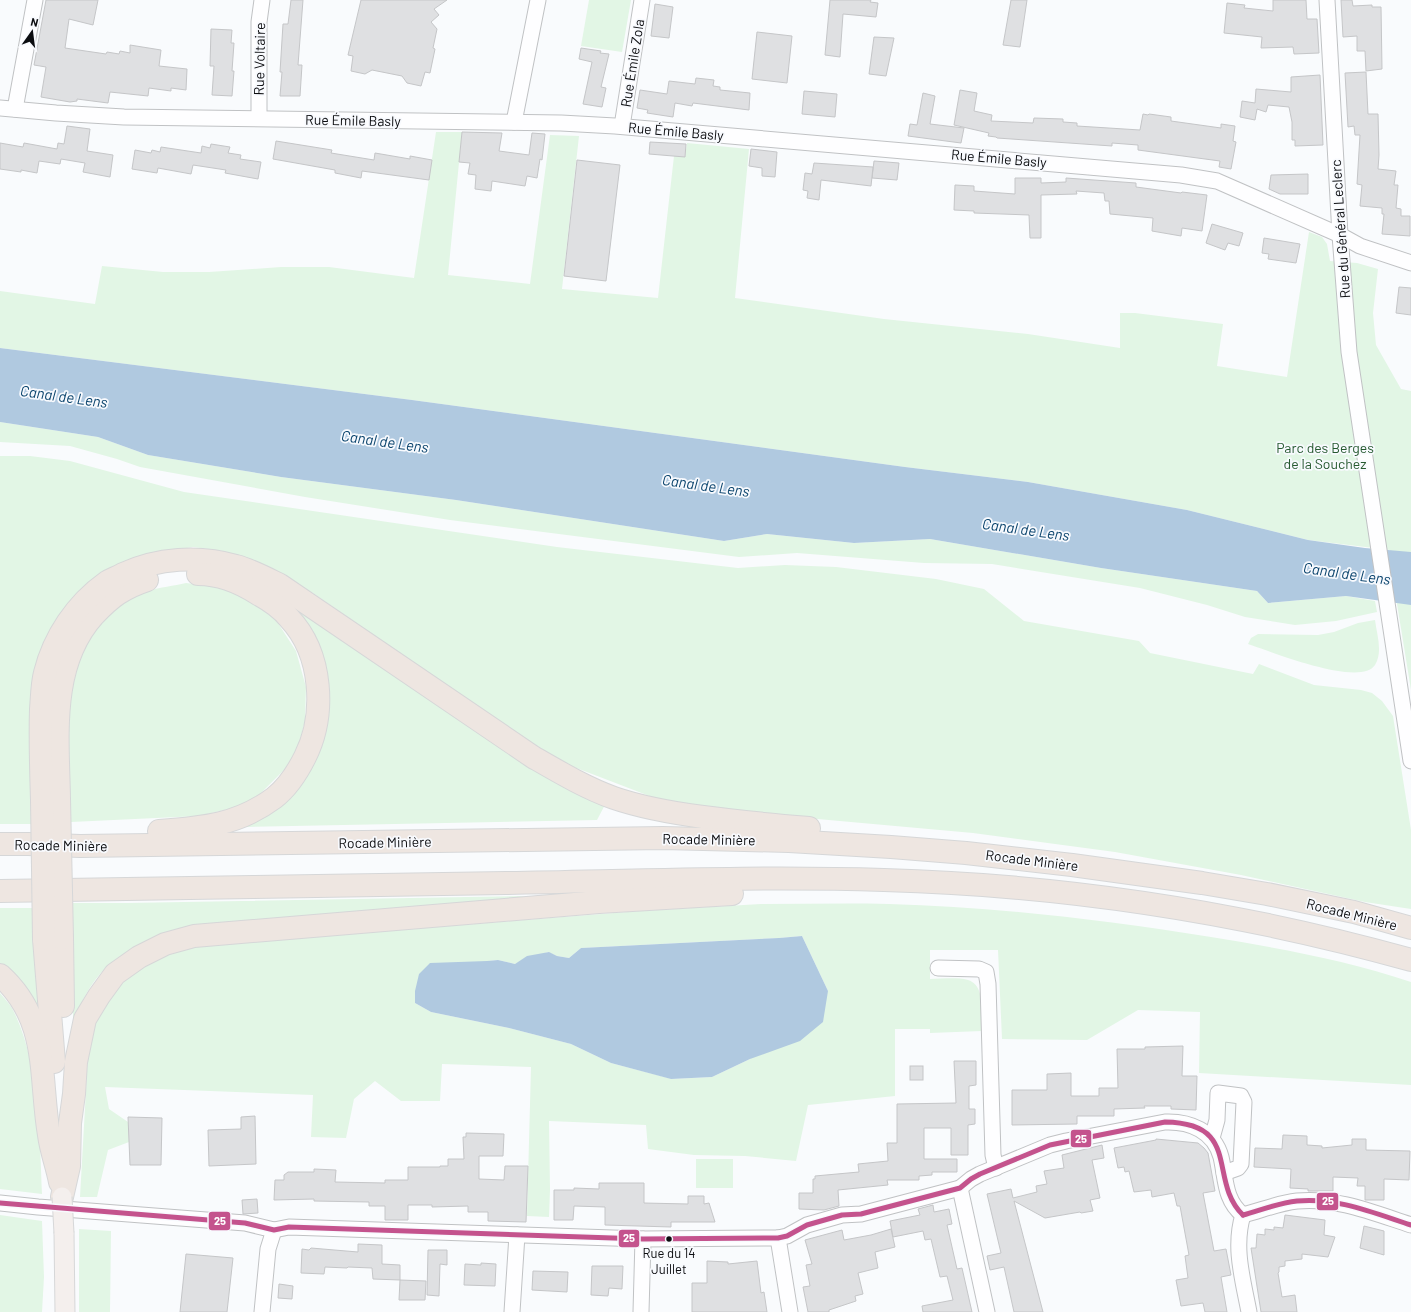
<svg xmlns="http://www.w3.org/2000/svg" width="1411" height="1312" font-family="Barlow,sans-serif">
<rect width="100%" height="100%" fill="#f9fbfd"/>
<g fill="#e2f6e5" fill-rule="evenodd">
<path d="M589,0h42l-9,52 -41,-6z"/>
<path d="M436,132h26l-14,143 82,9 20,-149 29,1 -17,153 96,9 16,-142 11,1 2,-14 62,6 -14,149 149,21 144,15 92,14v-35h15l88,11 -6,42 70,11 22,-145 13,5 5,7 3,17 27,2 21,6 -5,44 3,32 25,44 10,2v299l-14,-86 -7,-54 -82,-10 -121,-30 -159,-28 -123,-15 -493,-67 -412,-52v-57l95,13 7,-38 61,6h46l72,-5h48l85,11z"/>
<path d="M0,422l98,15 50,18 133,22 175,23 268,41 43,-7 87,9 76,-4 171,29 156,23 11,12 78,-7 29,5 2,11 -41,9 -41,4 -50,-8 -38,-12 -67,-17 -148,-24 -68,-1 -127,-10 -58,4 -289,-37 -145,-23 -165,-30 -23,-8 -47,-13 -70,-4z"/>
<path d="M0,456h30l40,5 114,31 373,55 181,21 47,-3 51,2 100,12 48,10 40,32 115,20 11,12 103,21 6,-10 55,21 47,5 11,3 10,8 11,15 18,114v79l-46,-7 -124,-27 -126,-23 -142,-19 -245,-22 -76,-14 -86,-33 -67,-42 -186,-129 -49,-27 -41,-15 -30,-4 -46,7 -48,23 -65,247h-34z"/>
<path d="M186,583l32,4 30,11 28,22 20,31 10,36 -1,34 -8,29 -13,20 -25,25 -22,12 -38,9 -128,6c-2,-69 -16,-154 38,-207 11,-10 25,-20 39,-24 12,-4 26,-5 38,-8z"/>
<path d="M302,605l305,196 -10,19 -350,7 1,-5 72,-84 -25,-123z"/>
<path d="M1375,620c2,15 8,32 0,45 -15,23 -105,-14 -127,-21l3,-6 7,-4 60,1 16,-3 24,-9z"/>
<path d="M519,896l15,2 -396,47c-9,6 -19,11 -27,18 -16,13 -30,37 -36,57h-2v-117h54z"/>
<path d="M761,904c43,0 86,-1 128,0 108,3 216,16 322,33 67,11 135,23 200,45v103l-212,-12 1,-61 -62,-2 -51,30 -85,-1 -4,-89h-68v29c12,0 26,-2 38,1 18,5 14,37 14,51l-52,2v-4h-35v67l-87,9 -12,56 -51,-5 -51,-1 -46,-6 -2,-24 -97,-4 1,69 -1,27 -22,-1 4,-149 -89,-3 -2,37h-39l-26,-20 -21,18 -8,39 -35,-1 2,-42 -208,-8 4,22 19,13 1,20 -21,8 -11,47h-17l8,-143 6,-30 13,-23 16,-19 21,-15 22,-12 28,-9 446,-35zM802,936l26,55 -78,68 -38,18 -40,2 -61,-16 -40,-19 -62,-16 -78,-16 -16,-9 73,-42 10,-1 17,4 33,-12 9,4 12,2 12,-10 198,-10z"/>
<path d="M0,908h36l3,104 -39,-47z"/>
<path d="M0,993c4,5 10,11 13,17 26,51 27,127 29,184l-42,-5z"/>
<rect x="696" y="1159" width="37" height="29"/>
<path d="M0,1215l42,6 2,56 -2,35h-42z"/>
<path d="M79,1229l32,2 -1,81h-31z"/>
</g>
<g fill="#b0c9e0">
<path d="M0,348l412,52 493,67 123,15 159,28 121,30 57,8 46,4v53l-65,-9 -78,7 -11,-12 -156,-23 -171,-29 -76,4 -87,-9 -43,7 -268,-41 -175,-23 -133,-22 -50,-18 -98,-15z"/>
<path d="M802,936l26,55 -5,31 -23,19 -50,18 -38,18 -41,2 -60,-16 -40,-19 -62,-16 -78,-16 -16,-9v-12l4,-17 11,-11 57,-2 11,-1 17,4 12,-8 22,-4 8,4 12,2 12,-10 198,-10z"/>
</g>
<g fill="#dfe0e2" stroke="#c5c6c8">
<path d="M46,0h52l-5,25 -24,-6 -4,29 41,6 1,-2 12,2 1,-3 10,2v-8l31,5 -2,16 28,3 -1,21 -15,-2v3l-22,-3 -1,8 -38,-4 -2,11 -31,-4v2l-7,1 -29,-5 5,-30 -12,-2z"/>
<path d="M291,0h12l-5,65h4l-2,31h-20l2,-24h-2l3,-48h5z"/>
<path d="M361,0h86l-13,9 5,6 -8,7 6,7 -4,19 2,1 -5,24 -5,-1 -4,14 -14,-3 -5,-7 -30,-6 -7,4 -14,-3 2,-15 -5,-1z"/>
<path d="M830,0h41l-1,2 8,1 -2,14 -33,-3 -3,43 -15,-2z"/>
<path d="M1011,0h16l-7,47 -17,-2z"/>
<path d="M1273,0h33l1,19h10l2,34 -25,1 -1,-7 -32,1 1,-11 -38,-4 3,-30 18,2 -1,3 29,3z"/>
<path d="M1341,0h11l1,6 19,-1v2h9l1,62 -16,2 -1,-20h-8v-15l-14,1z"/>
<path d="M655,4l18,3 -4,31 -18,-2z"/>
<path d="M211,29l21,1 -1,13h3l-2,28h2l-2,25 -20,-1 2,-29h-4z"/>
<path d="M757,32l35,4 -5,47 -35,-4z"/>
<path d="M874,37l20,1 -8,38 -17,-2z"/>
<path d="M581,48l20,3 -1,2 9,1 -8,33 5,1 -4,19 -19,-3 9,-42 -13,-3z"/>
<path d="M1366,72l2,42h10l1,41 -1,14 18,2 -2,14h4l-2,23 5,1v7h9v20l-28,-2 2,-20h-2v-6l-22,-2 2,-21 -5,-1 3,-49h-5l-1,-9 -6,1 -3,-54z"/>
<path d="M1320,75l3,70 -28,1v-6h-3v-18l-3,-15 -21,-2 -2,7 -9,-3 -2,11 -15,-3 2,-16 13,2 1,-14 35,3v-15z"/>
<path d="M696,78l18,2 -1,6 7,1v3l30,3 -1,17 -56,-7 -1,3 -17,-3 -2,14 -26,-4 1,-3 -11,-2 3,-18 27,4 2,-13 26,3z"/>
<path d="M960,90l17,3 -3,18 18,4 -1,6 42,2 1,-5 29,1v3l14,1v3l63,4 3,-16 5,1 1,-1 22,3v4l50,7v-4l14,2 -2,15 3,1 -5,27 -12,-2 1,-6 -82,-11v-5l-26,-2v3l-115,-8 -1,-1 -8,-1 1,-3 -35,-8z"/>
<path d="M804,91l33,3 -2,23 -33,-3z"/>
<path d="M923,93l12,3 -5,28 34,4 -3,15 -53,-7 2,-12 7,1z"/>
<path d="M67,126l23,3 -3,22 26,4 -3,22 -27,-5 2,-9 -24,-4 -1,5 -21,-3 -2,12 -16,-3v2l-21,-3v-26l23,4 1,-4 33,6 1,-6 6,1z"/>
<path d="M462,132l40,1 -3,18 30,4 3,-22 13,1 -3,26 -2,-1 -3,19 -10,-2 -2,10 -33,-5 -1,10 -16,-2 1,-14 -8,-1 2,-11 -11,-1z"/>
<path d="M276,141l56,9 -1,3 43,7 1,-7 35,6v-3l22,4 -3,20 -67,-9 -1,7 -26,-5v-3l-62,-11z"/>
<path d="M650,142l36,2 -1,13 -36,-3z"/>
<path d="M211,144l19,3 -2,6 13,2 -1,4 21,3 -3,17 -33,-6 1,-3 -33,-5 -2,9 -33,-6 -1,5 -25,-4 3,-19 16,3 1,-3 8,2 1,-5 40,6 1,-7 8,2z"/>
<path d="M751,149l26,3 -2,25 -13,-1v-8l-13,-2z"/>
<path d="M577,160l43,5 -14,116 -42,-5z"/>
<path d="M874,161l25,2 -2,17 -25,-2z"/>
<path d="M814,163l59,4 -2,19 -50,-6 -2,20 -12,-2 1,-7 -5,-1 2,-17 7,1z"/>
<path d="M1308,174v20h-28l-11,-5 2,-14z"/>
<path d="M1015,178h26v5l25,-1v-4l70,5v4l45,6 1,-1 25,3 -5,36 -20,-3 -1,8 -29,-5 1,-13 -43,-4 -1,-13h-4l-1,-8 -28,-2 1,3 -36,1v43h-11l-1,-23 -55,-2v-2l-20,-1 1,-25 19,1v5l41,3z"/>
<path d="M1212,224l31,9 -4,13 -11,-3 -3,7 -19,-7z"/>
<path d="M1264,238l36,6 -4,19 -28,-4 1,-5 -7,-1z"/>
<path d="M1399,287l12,1v27l-15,-2z"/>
<path d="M1183,1046l-1,30h15l-1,34 -25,-1v-3h-27l1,2 -31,1v7h-37v8l-65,1v-35h35v-16l24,-1v23h28v-8h19l-1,-39h28v-2z"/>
<path d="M954,1061h22v24l-7,1v23h6v15l-7,1v30h-17v-27h-27v31h33v13h-25v3l-13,1v4h-32l1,5 -50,5 1,16 -15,4 -25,-1v-16h14v-14h2v-3l44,-4 -1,-8 30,-3 -1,-18h10v-39l59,-1z"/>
<rect x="910" y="1066" width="13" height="14"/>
<path d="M255,1116l1,48 -47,2 -1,-36 33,-1v-12z"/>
<path d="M128,1117l34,1 -1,47h-31z"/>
<path d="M466,1133l38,1 -1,22h-24v23l25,1 1,-14h23l-2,56 -38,-1v-9h-20v-6l-36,1v-2h-24v15h-23v-14h-16v-4l-55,-1v-2l-40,1 1,-20h9v-5l4,-3h26v-3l22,1 -1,12 50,1v-3h23v-13h32v-1h8v-7h16l-1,-22h3z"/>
<path d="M1283,1135l24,1v9l15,1v2l30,-3v-6h14v11l44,1 -1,29 -25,-1v21h-19v-14h-8l1,-8 -25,-1v14h-25v-2l-18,-1 1,-19 -37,-2 1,-19 27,1z"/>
<path d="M1156,1139l42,4 6,5 4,5 7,38 -12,2 11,58 12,-2 5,26 -10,2 6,35h-22l-2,-9 -22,3 -5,-26 12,-2 -3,-22 4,-1 -9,-49h-3l-3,-13 -22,4 -1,-7 -17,2 -5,-21 -4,1 -1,-5 -6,1 -4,-20 42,-8z"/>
<path d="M1102,1145l2,13 -12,2 8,38 -10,2 3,11 -12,2 -1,-1 -35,6 -31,-17 29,111h-29l-10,-45 -14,3 -3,-14 14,-3 -14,-59 24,-5 2,9 24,-6 -1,-6 11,-2 -3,-13 20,-3 -2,-13z"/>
<path d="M599,1183h45v20l44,1v-8h16v8l5,-1 6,19h-44v5l-66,-2v-18l-31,-1 -1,14h-19v-30h20v-2l25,1z"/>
<path d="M257,1199l1,14 -15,1 -1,-14z"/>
<path d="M933,1205l1,7 15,-3 3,15 -5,1 10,44 5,-1 10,44h-49l-1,-6 31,-6 -6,-24 -7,1 -9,-38 -6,1 -2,-9 -30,6 -3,-16 30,-6 -2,-6z"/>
<path d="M1285,1215l40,5 -1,15 11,2 -7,20 -26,-3v5l-17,2v5l-6,1v5l-1,1 4,24 13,-2 2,17h-36l-10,-64h5l1,-14 8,1v-6l9,1v-3l9,1z"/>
<path d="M1364,1226l20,5v24l-24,-7z"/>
<path d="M891,1229l4,18 -20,5 3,16 -20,5 5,21 -8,2 1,5 -27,9v2h-21l-5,-25 7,-1 -4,-21 6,-1 -7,-24 37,-10 2,10 27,-5z"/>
<path d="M358,1244l24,1v19l18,1v15l-27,-1 -1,-11 -24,-1 -1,1 -22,-1 -1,7 -23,-1 1,-24 7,1 2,-2 47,4z"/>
<path d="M428,1250h19v15l-7,-1 -1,32 -12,-1z"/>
<path d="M186,1254l47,4 -6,54h-47z"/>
<path d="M707,1261l21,1v2l29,-3 4,32 3,-1 3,20h-75v-29h15z"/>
<path d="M481,1263l15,1 -1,22 -31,-1 1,-21 16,1z"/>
<path d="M592,1266h31l-1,23 -13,-1 -1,8 -17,-1z"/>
<path d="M533,1271l35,1 -1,20 -35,-2z"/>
<path d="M400,1280l26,1 -1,19h-26z"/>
<path d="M279,1284l14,2 -1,13 -14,-1z"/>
</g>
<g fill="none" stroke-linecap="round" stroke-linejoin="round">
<defs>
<g id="minor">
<path d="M1327,0l13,235 9,117 62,409"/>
<path d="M0,108l56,5 68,4 437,6 54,3 566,49 36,6 123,54 20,11 51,17"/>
<path d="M15,109l20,-109"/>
<path d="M259,118v-96l3,-22"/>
<path d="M514,122l24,-122"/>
<path d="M622,126l20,-126"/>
<path d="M938,968l41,1 7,3 2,12 5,171 3,13"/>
<path d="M1212,1138l5,-18 1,-27 23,3 3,6 -3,62 -3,4 -14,5"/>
<path d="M960,1188l27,124"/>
<path d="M0,1203l38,4 207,16 29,7 15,-3 354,12 135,-1 9,-2 20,-11 35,-10 19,-1 99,-26 11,-9 9,-5 70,-29 16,-4 99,-19c25,-1 49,9 56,35 5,21 3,43 22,58"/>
<path d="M1243,1215c17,-4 35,-12 54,-14 39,-4 77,12 114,24"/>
<path d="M1243,1215c-10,32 0,65 6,97"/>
<path d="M778,1238l12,74"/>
<path d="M262,1312l6,-63 6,-19"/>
<path d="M512,1312l5,-77"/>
<path d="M641,1312l2,-73"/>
</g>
<path id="major" d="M64,1233l1,79"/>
<g id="highway">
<path d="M59,799c-1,-62 -10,-134 35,-184 17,-18 29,-27 53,-35"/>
<path d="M42,800c-1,-30 -2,-60 -1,-91 1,-11 1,-25 4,-36 9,-36 31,-69 62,-91 5,-3 11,-5 16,-8 34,-16 76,-19 113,-8 15,4 30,12 44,19l253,172c26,15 53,31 81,41 29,10 59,15 89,19 36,5 71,8 106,11"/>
<path d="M159,831c43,-3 79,-6 115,-33 13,-10 23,-25 31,-41 21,-42 18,-103 -16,-139 -8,-10 -20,-18 -31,-24 -17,-11 -39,-20 -60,-20"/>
<path d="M0,844h28l52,2 583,-8 126,3 102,6 75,6 106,12 130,18 65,11 87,18 57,16"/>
<path d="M0,891c169,-3 337,-5 506,-8 126,-2 252,-7 378,-3 178,5 356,32 527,80"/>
<path d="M62,938l1,68"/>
<path d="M44,939l10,123"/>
<path d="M0,975c50,45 39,100 49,160 2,16 8,31 11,47"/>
<path d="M62,1197l7,-31 1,-43 4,-29 2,-32 9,-43 14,-23 16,-22 24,-17 26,-13 29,-8 405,-34 133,-8"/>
</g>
</defs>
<use href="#minor" stroke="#c0c2c4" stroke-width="17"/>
<use href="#major" stroke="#d6d7d8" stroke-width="21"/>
<use href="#highway" stroke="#d6d7d8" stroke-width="24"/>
<use href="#minor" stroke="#fefeff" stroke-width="15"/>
<use href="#major" stroke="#f4efed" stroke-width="19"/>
<use href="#highway" stroke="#eee6e1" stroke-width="22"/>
<defs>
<path id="major-bridge" d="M62,1197l2,36"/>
<g id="highway-bridge">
<path d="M59,799l3,139"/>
<path d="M42,800l2,139"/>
</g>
</defs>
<use href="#major-bridge" stroke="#d6d7d8" stroke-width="21" stroke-linecap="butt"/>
<use href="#highway-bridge" stroke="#d6d7d8" stroke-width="24" stroke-linecap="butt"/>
<use href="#major-bridge" stroke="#f4efed" stroke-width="19"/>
<use href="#highway-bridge" stroke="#eee6e1" stroke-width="22"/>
<defs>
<g id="bus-1">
<path d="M0,1203l245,20 29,7 15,-3 354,12 135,-1 9,-2 20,-11 35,-10 19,-1 99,-26 11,-9 9,-5 70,-29 115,-23c78,1 42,58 78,93"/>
<path d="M1243,1215c18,-5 35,-12 54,-14 39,-4 77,12 114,24"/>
</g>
</defs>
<use href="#bus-1" stroke="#f8fafe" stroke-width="8"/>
<use href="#bus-1" stroke="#c4538d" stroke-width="5"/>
</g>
<circle fill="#0c0d10" stroke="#f8fafe" stroke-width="1.5" cx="669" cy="1239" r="3.5"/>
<g text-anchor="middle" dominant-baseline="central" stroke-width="3.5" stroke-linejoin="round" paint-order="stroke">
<g font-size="13" fill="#0c0d10" stroke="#f8fafe">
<text x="669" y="1253">Rue du 14<tspan x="669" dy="16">Juillet</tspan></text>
</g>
<g font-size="14" fill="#0c0d10" stroke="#f8fafe">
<text transform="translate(259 59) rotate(-89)">Rue Voltaire</text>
<text transform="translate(632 63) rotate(-81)">Rue Émile Zola</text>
<text transform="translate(353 120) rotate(1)">Rue Émile Basly</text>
<text transform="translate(676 131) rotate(5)">Rue Émile Basly</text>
<text transform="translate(999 158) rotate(5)">Rue Émile Basly</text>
<text transform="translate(1340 229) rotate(-94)">Rue du Général Leclerc</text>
<text transform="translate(709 839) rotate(1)">Rocade Minière</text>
<text transform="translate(385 842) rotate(-1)">Rocade Minière</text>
<text transform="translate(61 845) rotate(1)">Rocade Minière</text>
<text transform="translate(1032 860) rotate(7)">Rocade Minière</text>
<text transform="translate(1352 914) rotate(14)">Rocade Minière</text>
</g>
<g font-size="14" fill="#265a30" stroke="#f8fafe">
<text x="1325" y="447">Parc des Berges<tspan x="1325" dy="16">de la Souchez</tspan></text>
</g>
<g font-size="15" font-style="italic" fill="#0c456e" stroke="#f8fafe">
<text transform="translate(64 396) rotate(8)">Canal de Lens</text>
<text transform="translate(385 441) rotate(8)">Canal de Lens</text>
<text transform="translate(706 485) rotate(8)">Canal de Lens</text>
<text transform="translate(1026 529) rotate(8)">Canal de Lens</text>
<text transform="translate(1347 573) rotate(8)">Canal de Lens</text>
</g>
</g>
<g stroke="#f8fafe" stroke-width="1.5">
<rect x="1070" y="1129" width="22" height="19" rx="4" fill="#c4538d"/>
<rect x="1316" y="1192" width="23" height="19" rx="4" fill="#c4538d"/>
<rect x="208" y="1211" width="23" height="20" rx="4" fill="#c4538d"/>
<rect x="618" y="1229" width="22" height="19" rx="4" fill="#c4538d"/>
</g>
<g font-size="11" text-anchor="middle" font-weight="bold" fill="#fff">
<text x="1081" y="1143">25</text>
<text x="1328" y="1205">25</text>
<text x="220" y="1225">25</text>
<text x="629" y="1242">25</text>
</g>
<g transform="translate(32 32) rotate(14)" stroke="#f8fafe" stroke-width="3" paint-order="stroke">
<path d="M0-3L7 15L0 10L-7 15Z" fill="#0c0d10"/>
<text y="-6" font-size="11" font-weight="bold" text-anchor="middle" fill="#0c0d10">N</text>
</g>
</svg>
